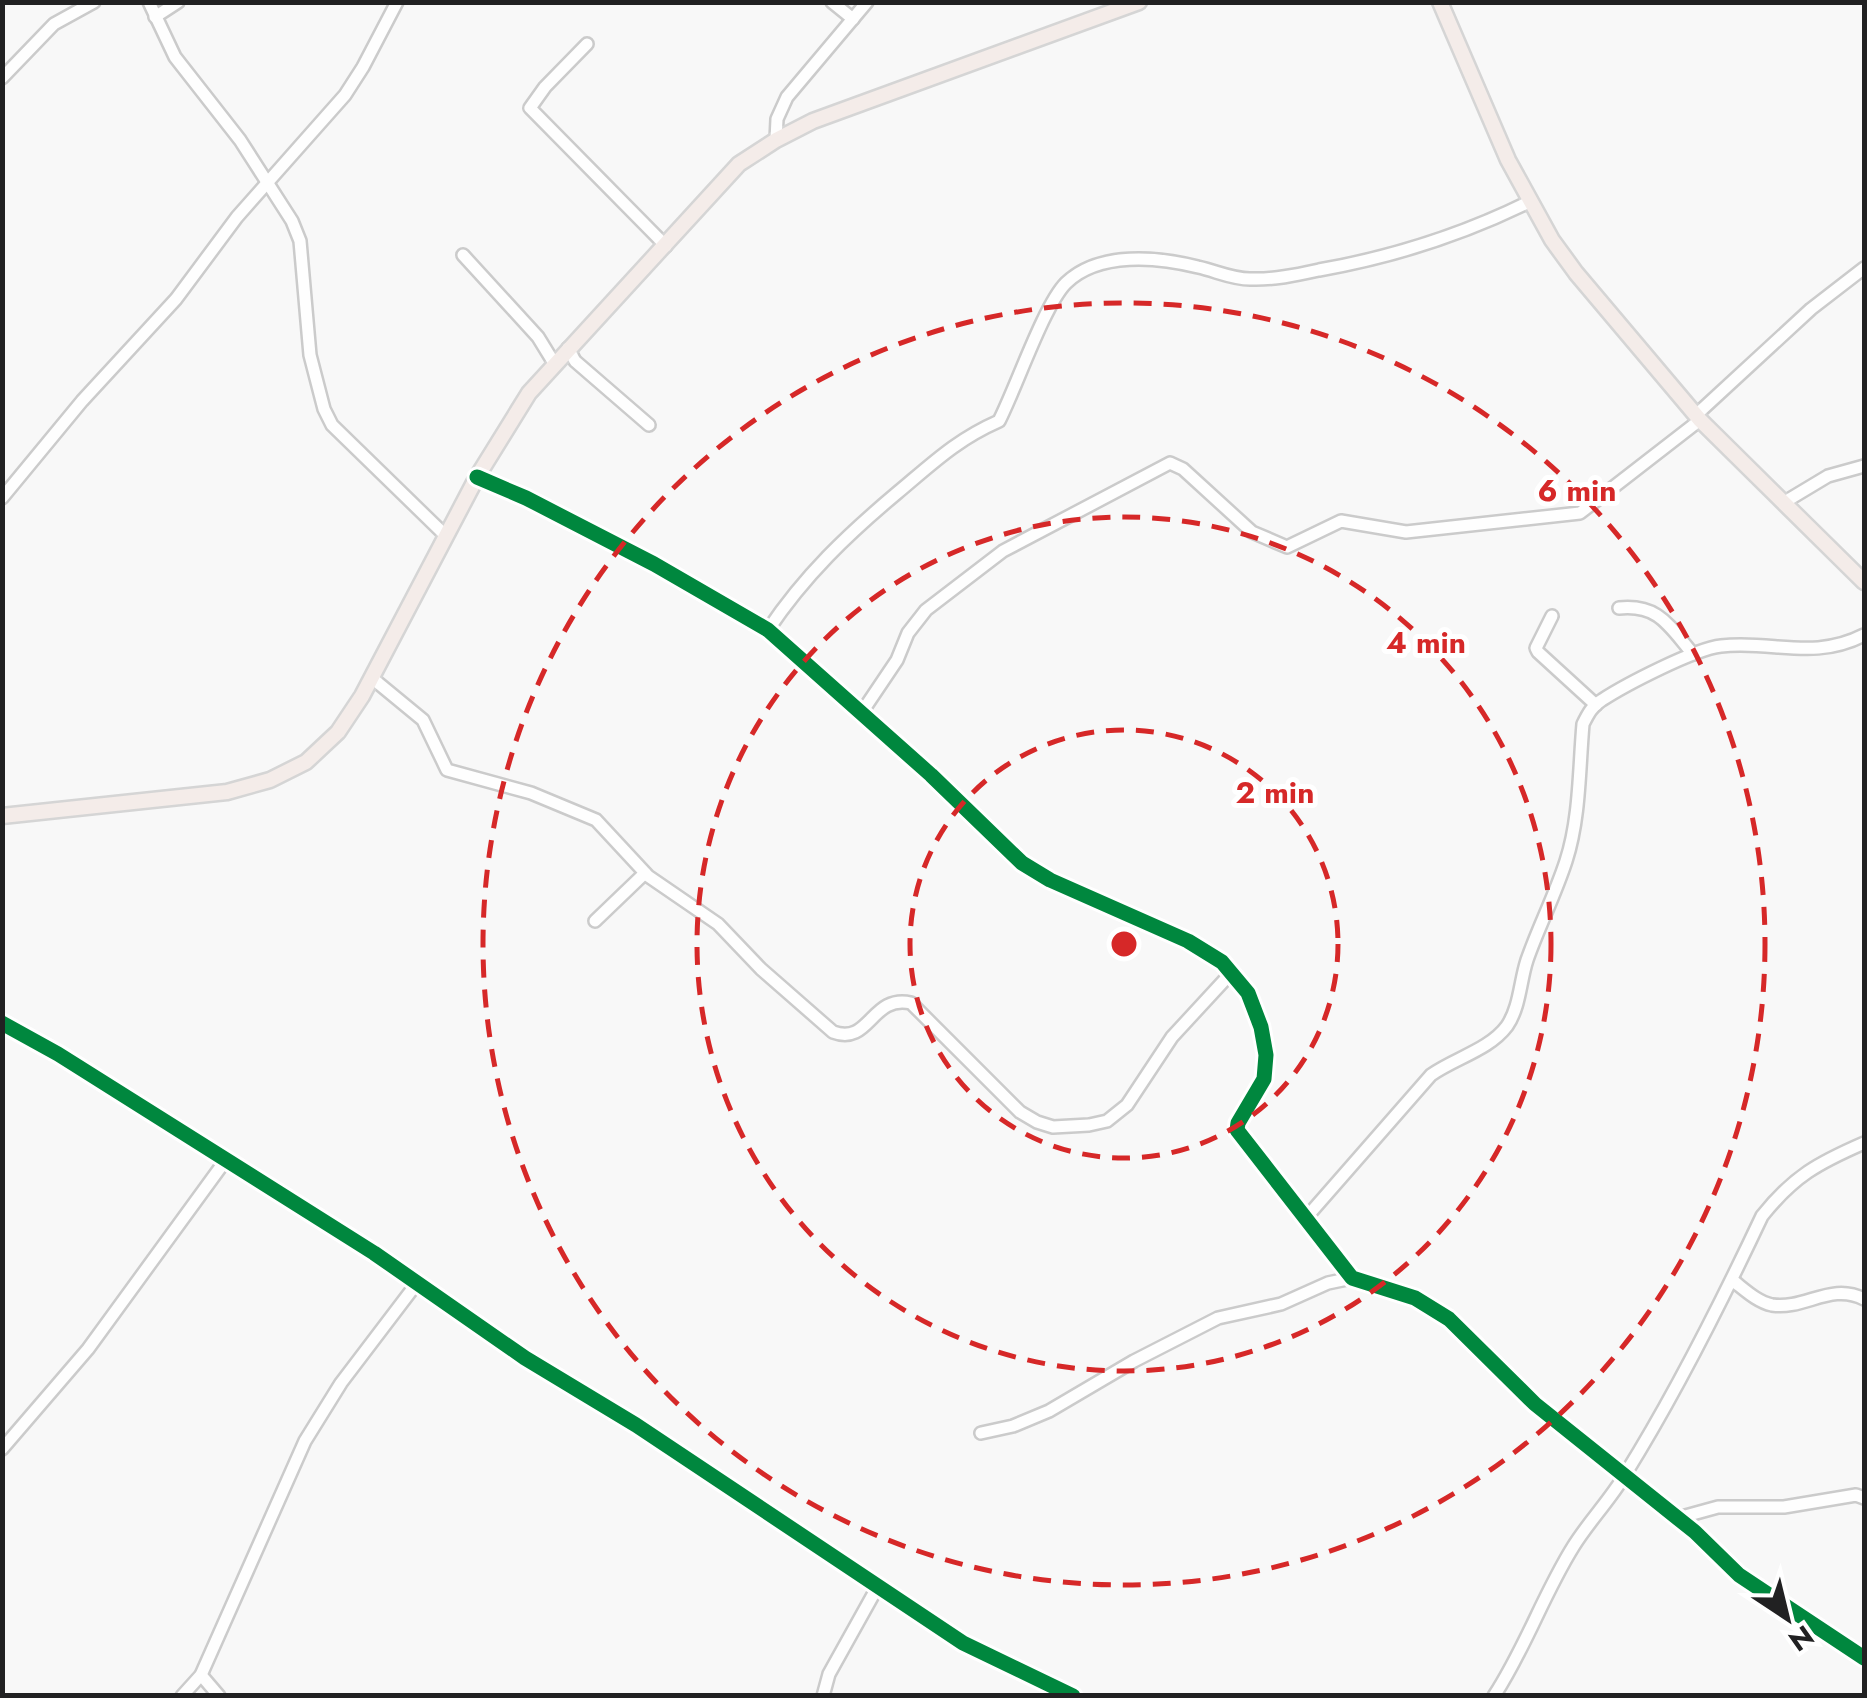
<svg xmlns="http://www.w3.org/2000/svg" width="1867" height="1698" font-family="Jost,sans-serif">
<rect width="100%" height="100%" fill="#f8f8f8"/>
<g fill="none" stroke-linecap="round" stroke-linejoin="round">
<defs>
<g id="minor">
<path d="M149,2l26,55 65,83 52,81 8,20 10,114 14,54 8,16 114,111"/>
<path d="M832,2l21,17"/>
<path d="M155,17l23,-15"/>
<path d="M587,44l-42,43 -15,21 136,138"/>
<path d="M2,78l52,-54 40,-22"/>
<path d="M776,140l1,-21 10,-22 80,-95"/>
<path d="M463,255l75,82 16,26"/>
<path d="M568,348l7,13 74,64"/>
<path d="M1696,415l115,-106 53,-41"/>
<path d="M477,477l49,21 128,66 114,66 163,145 91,88 28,17 138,61 34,21 26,31 13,34 5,28 -2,24 -26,44 -1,7 115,148 63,20 34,21 86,85 160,128 44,43 125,83"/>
<path d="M2,498l80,-97 94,-102 61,-82 108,-122 18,-28 34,-65"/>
<path d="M1783,503l45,-27 36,-10"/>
<path d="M1619,608c40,-4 50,18 74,46"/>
<path d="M1552,616l-16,32 2,4 58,53"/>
<path d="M768,630c37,-55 79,-95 129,-137 36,-30 59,-53 102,-72 17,-33 45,-116 67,-138 33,-32 92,-26 132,-16 18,4 34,12 52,12 23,1 46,-4 69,-9 74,-13 143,-35 210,-68"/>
<path d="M372,678l51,42 24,50 84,23 65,27 52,56 70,48 43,45 72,63c37,14 38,-38 78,-29l109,109 17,10 16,5 36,-2 18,-4 20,-16 45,-68 60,-65"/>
<path d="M860,715l37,-55 11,-27 18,-23 77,-59 167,-88 13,6 69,63 35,15 54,-26 65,11 174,-19 120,-93"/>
<path d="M595,921l50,-48"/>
<path d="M2,1023l56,31 316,199 151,105 111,67 327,218 110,53"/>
<path d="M1305,1219l126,-144c24,-17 58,-25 76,-49 13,-19 13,-45 20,-66 12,-34 28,-65 39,-99 14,-43 13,-92 17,-137 5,-10 9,-18 19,-24 23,-15 92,-51 119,-54 52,-6 92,15 143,-11"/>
<path d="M1732,1280c12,9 25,22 40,25 33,5 59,-23 92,-6"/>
<path d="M981,1433l32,-7 36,-15 85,-50 84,-43 63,-14 47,-21 24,-5"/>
<path d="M2,1449l86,-100 137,-188"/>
<path d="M1678,1518l40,-11h66l72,-12 8,3"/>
<path d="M201,1675l18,21"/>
<path d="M182,1696l19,-21 104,-234 36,-58 76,-100"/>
<path d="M823,1696l6,-22 49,-88"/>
<path d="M1494,1696c31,-47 49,-101 79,-149 16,-26 38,-48 53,-74 51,-82 95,-170 136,-257 32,-40 56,-53 102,-73"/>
</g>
<g id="major">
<path d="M1440,2l68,158 44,80 24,33 124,147 164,162"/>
<path d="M2,816l225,-24 43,-12 36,-18 32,-30 24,-36 115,-219 52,-84 210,-229 37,-24 37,-19 326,-119"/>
</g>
</defs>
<use href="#minor" stroke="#cbcbcb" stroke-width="16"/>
<use href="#major" stroke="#d5d5d5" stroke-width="19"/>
<use href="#minor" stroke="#fefefe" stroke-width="11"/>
<use href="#major" stroke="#f4ece9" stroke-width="14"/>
<defs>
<g id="cycleway">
<path d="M477,477l49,21 128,66 114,66 163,145 91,88 28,17 138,61 34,21 26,31 13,34 5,28 -2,24 -26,44 -1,7 115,148 63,20 34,21 86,85 160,128 44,43 125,83"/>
<path d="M2,1023l56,31 316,199 151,105 111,67 327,218 110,53"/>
</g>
</defs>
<use href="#cycleway" stroke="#fff" stroke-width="21"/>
<use href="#cycleway" stroke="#00873e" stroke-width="15"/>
</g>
<g fill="none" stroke="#d62828" stroke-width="5" stroke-dasharray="18 12">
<circle cx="1124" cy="944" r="214"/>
<circle cx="1124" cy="944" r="427"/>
<circle cx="1124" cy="944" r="641"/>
</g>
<circle cx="1124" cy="944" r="15" fill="#d62828" stroke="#fff" stroke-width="5"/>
<g font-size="30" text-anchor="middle" font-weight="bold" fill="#d62828" stroke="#fff" stroke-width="10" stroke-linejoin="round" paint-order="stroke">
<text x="1577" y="501">6 min</text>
<text x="1426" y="653">4 min</text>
<text x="1275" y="803">2 min</text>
</g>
<rect width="1867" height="1698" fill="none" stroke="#212122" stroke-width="10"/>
<g transform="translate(1787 1618) rotate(145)" stroke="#ffffff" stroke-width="8" paint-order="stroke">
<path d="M0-8L18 38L0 25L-18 38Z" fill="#212122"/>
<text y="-15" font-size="28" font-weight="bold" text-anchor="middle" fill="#212122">N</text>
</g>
</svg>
